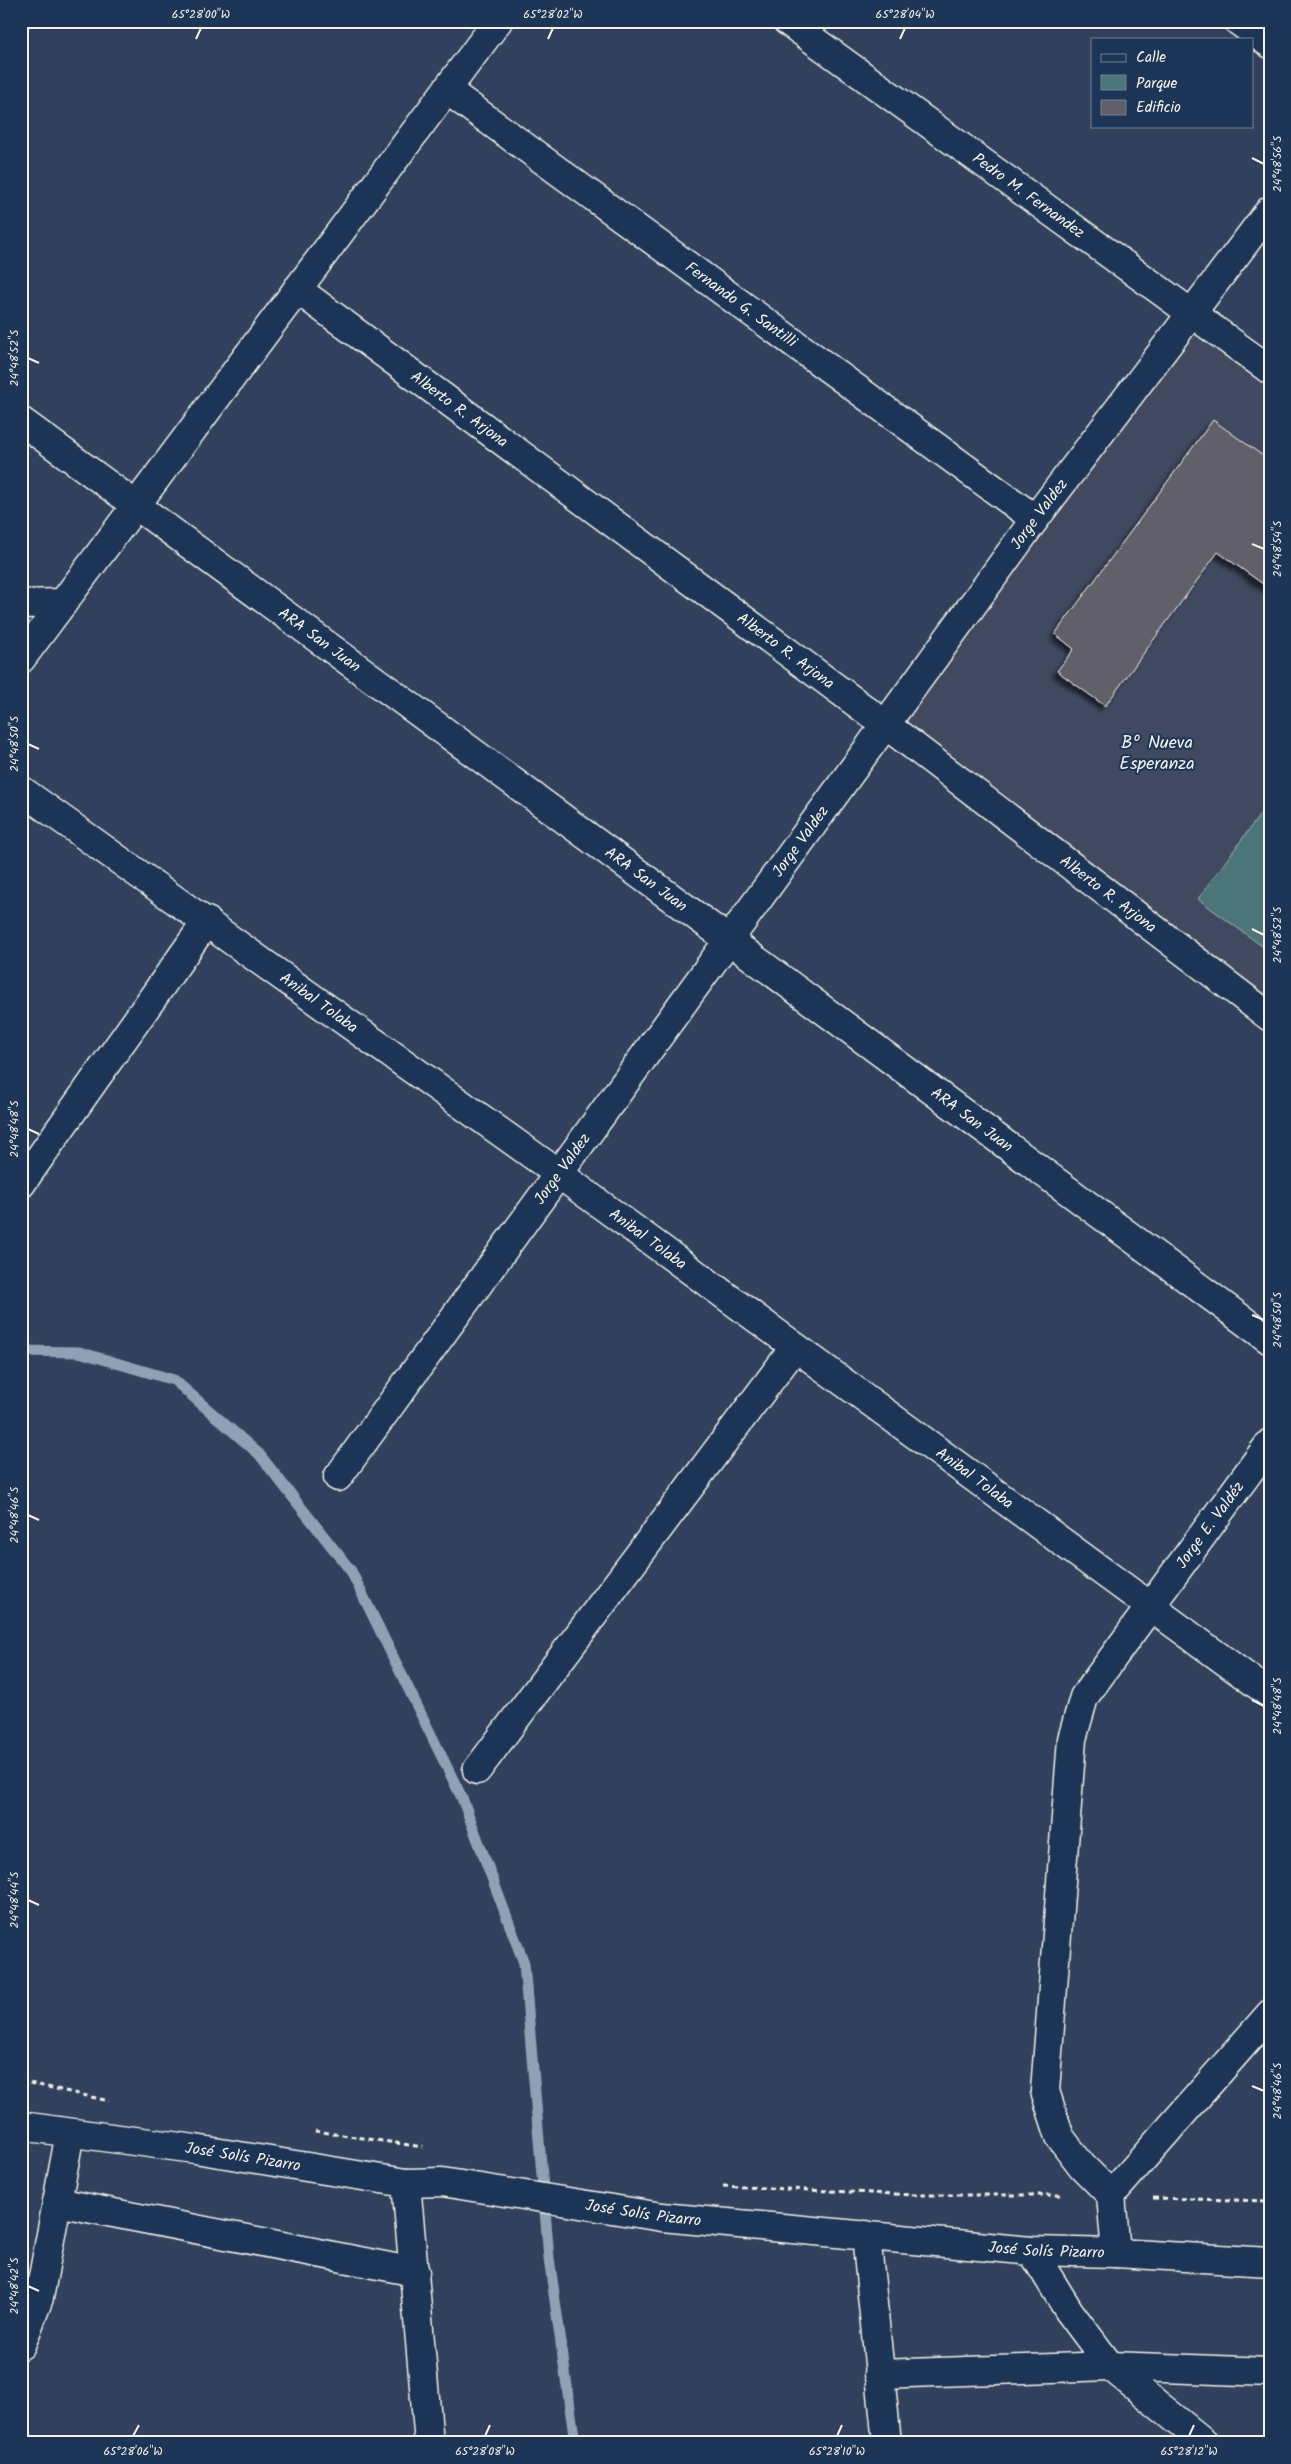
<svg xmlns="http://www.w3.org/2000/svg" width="1291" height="2464" font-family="Kalam,sans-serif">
<defs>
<filter id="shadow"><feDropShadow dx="-4.5" dy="4.5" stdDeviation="2.5" flood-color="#0009"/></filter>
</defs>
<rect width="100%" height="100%" fill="#31415d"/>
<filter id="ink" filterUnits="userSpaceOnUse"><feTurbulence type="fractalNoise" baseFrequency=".02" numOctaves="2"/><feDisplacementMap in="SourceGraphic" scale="10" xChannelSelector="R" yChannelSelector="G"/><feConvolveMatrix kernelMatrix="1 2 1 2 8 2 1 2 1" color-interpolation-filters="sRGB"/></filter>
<g filter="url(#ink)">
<path fill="#3f4a61" d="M1192,320l78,56v636l-377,-287z"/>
<path fill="#4c7579" stroke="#a0b3b0" d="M1270,801v151l-72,-53z"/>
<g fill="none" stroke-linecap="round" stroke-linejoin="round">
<path stroke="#8fa1b4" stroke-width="11" d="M21,1351l58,1 95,28 85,74 92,117 111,227 62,165 25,295 26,185"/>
</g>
<path fill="#605e6b" stroke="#f4f1e8" filter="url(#shadow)" d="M1213,420l57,41v128l-52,-37 -113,154 -48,-35 17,-22 -19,-15z"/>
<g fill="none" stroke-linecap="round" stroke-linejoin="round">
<defs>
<g id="minor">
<path id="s1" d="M787,21l483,349"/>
<path d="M1238,21l32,23"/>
<path id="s2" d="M447,90l588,429"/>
<path id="s3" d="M297,289l589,436 384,292"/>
<path id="s4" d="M21,421l708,519 541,400"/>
<path d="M21,604l42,-1"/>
<path d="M21,659l477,-638"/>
<path id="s5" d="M21,790l538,384 711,520"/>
<path d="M21,1184l186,-263"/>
<path id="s6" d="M338,1477l697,-958 235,-309"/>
<path d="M477,1770l318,-423"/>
<path d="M406,2183l23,260"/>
<path d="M1111,2195l159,-181"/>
<path d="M57,2202l358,70"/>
<path d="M866,2235l21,208"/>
<path d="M1032,2251l37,60 41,55 95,77"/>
<path id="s7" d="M1116,2253l-5,-58 -29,-29 -22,-29 -15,-46 27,-352 12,-42 186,-254"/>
<path d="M21,2345l18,-47 31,-165"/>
<path d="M879,2374l231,-8 160,6"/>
</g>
<g id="major">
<path id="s8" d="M21,2126l174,23 211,34 36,-1 220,35 370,34 84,2 154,9"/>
</g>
</defs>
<use href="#minor" stroke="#f4f1e8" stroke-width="31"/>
<use href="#major" stroke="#f4f1e8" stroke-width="31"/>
<g stroke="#f4f1e8" stroke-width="3" stroke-dasharray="5 4" stroke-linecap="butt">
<path d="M21,2081l88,20"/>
<path d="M315,2131l108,16"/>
<path d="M723,2186l192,9h147"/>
<path d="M1153,2198l117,3"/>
</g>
<use href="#minor" stroke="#1d3557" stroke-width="28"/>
<use href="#major" stroke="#1d3557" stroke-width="28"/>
</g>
</g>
<path fill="none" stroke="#f4f1e8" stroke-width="2" d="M196,39l5,-11M548,39l5,-11M900,39l5,-11M1252,158l12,6M28,358l11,5M1252,544l12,5M28,744l11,5M1252,929l12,6M28,1129l11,5M1252,1315l12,5M28,1515l11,5M1252,1700l12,6M28,1900l11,5M1252,2086l12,5M28,2286l11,5M133,2436l6,-11M485,2436l5,-11M837,2436l5,-11M1189,2436l5,-11"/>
<g text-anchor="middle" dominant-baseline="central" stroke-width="4" stroke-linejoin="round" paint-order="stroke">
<g font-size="16" fill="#f4f1e8" stroke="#1d3557">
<text stroke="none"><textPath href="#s1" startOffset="298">Pedro M. Fernandez</textPath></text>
<text stroke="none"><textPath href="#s2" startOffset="364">Fernando G. Santilli</textPath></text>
<text stroke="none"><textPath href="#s3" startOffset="202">Alberto R. Arjona</textPath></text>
<text stroke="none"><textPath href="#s6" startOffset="1191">Jorge Valdez</textPath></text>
<text stroke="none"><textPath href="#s4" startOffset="370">ARA San Juan</textPath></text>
<text stroke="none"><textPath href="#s3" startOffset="608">Alberto R. Arjona</textPath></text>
<text stroke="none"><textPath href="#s6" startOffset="786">Jorge Valdez</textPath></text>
<text stroke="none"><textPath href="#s4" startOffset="775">ARA San Juan</textPath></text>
<text stroke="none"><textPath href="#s3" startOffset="1012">Alberto R. Arjona</textPath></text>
<text stroke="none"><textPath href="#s5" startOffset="366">Anibal Tolaba</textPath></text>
<text stroke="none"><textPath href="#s4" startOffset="1180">ARA San Juan</textPath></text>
<text stroke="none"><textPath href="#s6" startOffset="381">Jorge Valdez</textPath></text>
<text stroke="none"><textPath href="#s5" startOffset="771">Anibal Tolaba</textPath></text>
<text stroke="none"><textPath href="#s5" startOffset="1176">Anibal Tolaba</textPath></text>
<text stroke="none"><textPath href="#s7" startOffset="794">Jorge E. Valdéz</textPath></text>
<text stroke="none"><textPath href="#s8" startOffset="224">José Solís Pizarro</textPath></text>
<text stroke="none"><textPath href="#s8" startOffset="629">José Solís Pizarro</textPath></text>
<text stroke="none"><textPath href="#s8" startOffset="1034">José Solís Pizarro</textPath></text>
</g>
<g font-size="18" fill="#f4f1e8" stroke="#1d3557">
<text x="1157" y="743">Bº Nueva<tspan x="1157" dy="21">Esperanza</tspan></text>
</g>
</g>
<rect width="1291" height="2464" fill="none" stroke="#1d3557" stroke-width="55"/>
<rect x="1091" y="38" width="162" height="90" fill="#1d3557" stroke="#738091"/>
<rect x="1101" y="54" width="25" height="8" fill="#1d3557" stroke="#738091"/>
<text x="1136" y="62" font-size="15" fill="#f4f1e8">Calle</text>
<rect x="1101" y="75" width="25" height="15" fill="#4c7579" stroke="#738091"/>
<text x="1136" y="88" font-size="15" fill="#f4f1e8">Parque</text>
<rect x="1101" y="100" width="25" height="15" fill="#605e6b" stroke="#738091"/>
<text x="1136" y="112" font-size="15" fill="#f4f1e8">Edificio</text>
<rect x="28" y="28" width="1236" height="2408" fill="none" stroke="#f4f1e8" stroke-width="2"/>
<g font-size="12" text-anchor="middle" fill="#f4f1e8">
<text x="201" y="18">65°28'00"W</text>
<text x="553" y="18">65°28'02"W</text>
<text x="905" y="18">65°28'04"W</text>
<text transform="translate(1277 164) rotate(-90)" y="4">24°48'56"S</text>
<text transform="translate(14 358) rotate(-90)" y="4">24°48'52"S</text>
<text transform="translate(1277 549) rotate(-90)" y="4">24°48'54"S</text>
<text transform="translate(14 744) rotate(-90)" y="4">24°48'50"S</text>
<text transform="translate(1277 935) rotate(-90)" y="4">24°48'52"S</text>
<text transform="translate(14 1129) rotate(-90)" y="4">24°48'48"S</text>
<text transform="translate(1277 1320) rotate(-90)" y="4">24°48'50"S</text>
<text transform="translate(14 1515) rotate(-90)" y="4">24°48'46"S</text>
<text transform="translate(1277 1706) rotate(-90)" y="4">24°48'48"S</text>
<text transform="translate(14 1900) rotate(-90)" y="4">24°48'44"S</text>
<text transform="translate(1277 2091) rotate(-90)" y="4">24°48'46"S</text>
<text transform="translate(14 2286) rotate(-90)" y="4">24°48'42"S</text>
<text x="133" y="2455">65°28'06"W</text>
<text x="485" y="2455">65°28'08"W</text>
<text x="837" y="2455">65°28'10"W</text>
<text x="1189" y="2455">65°28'12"W</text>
</g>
</svg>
